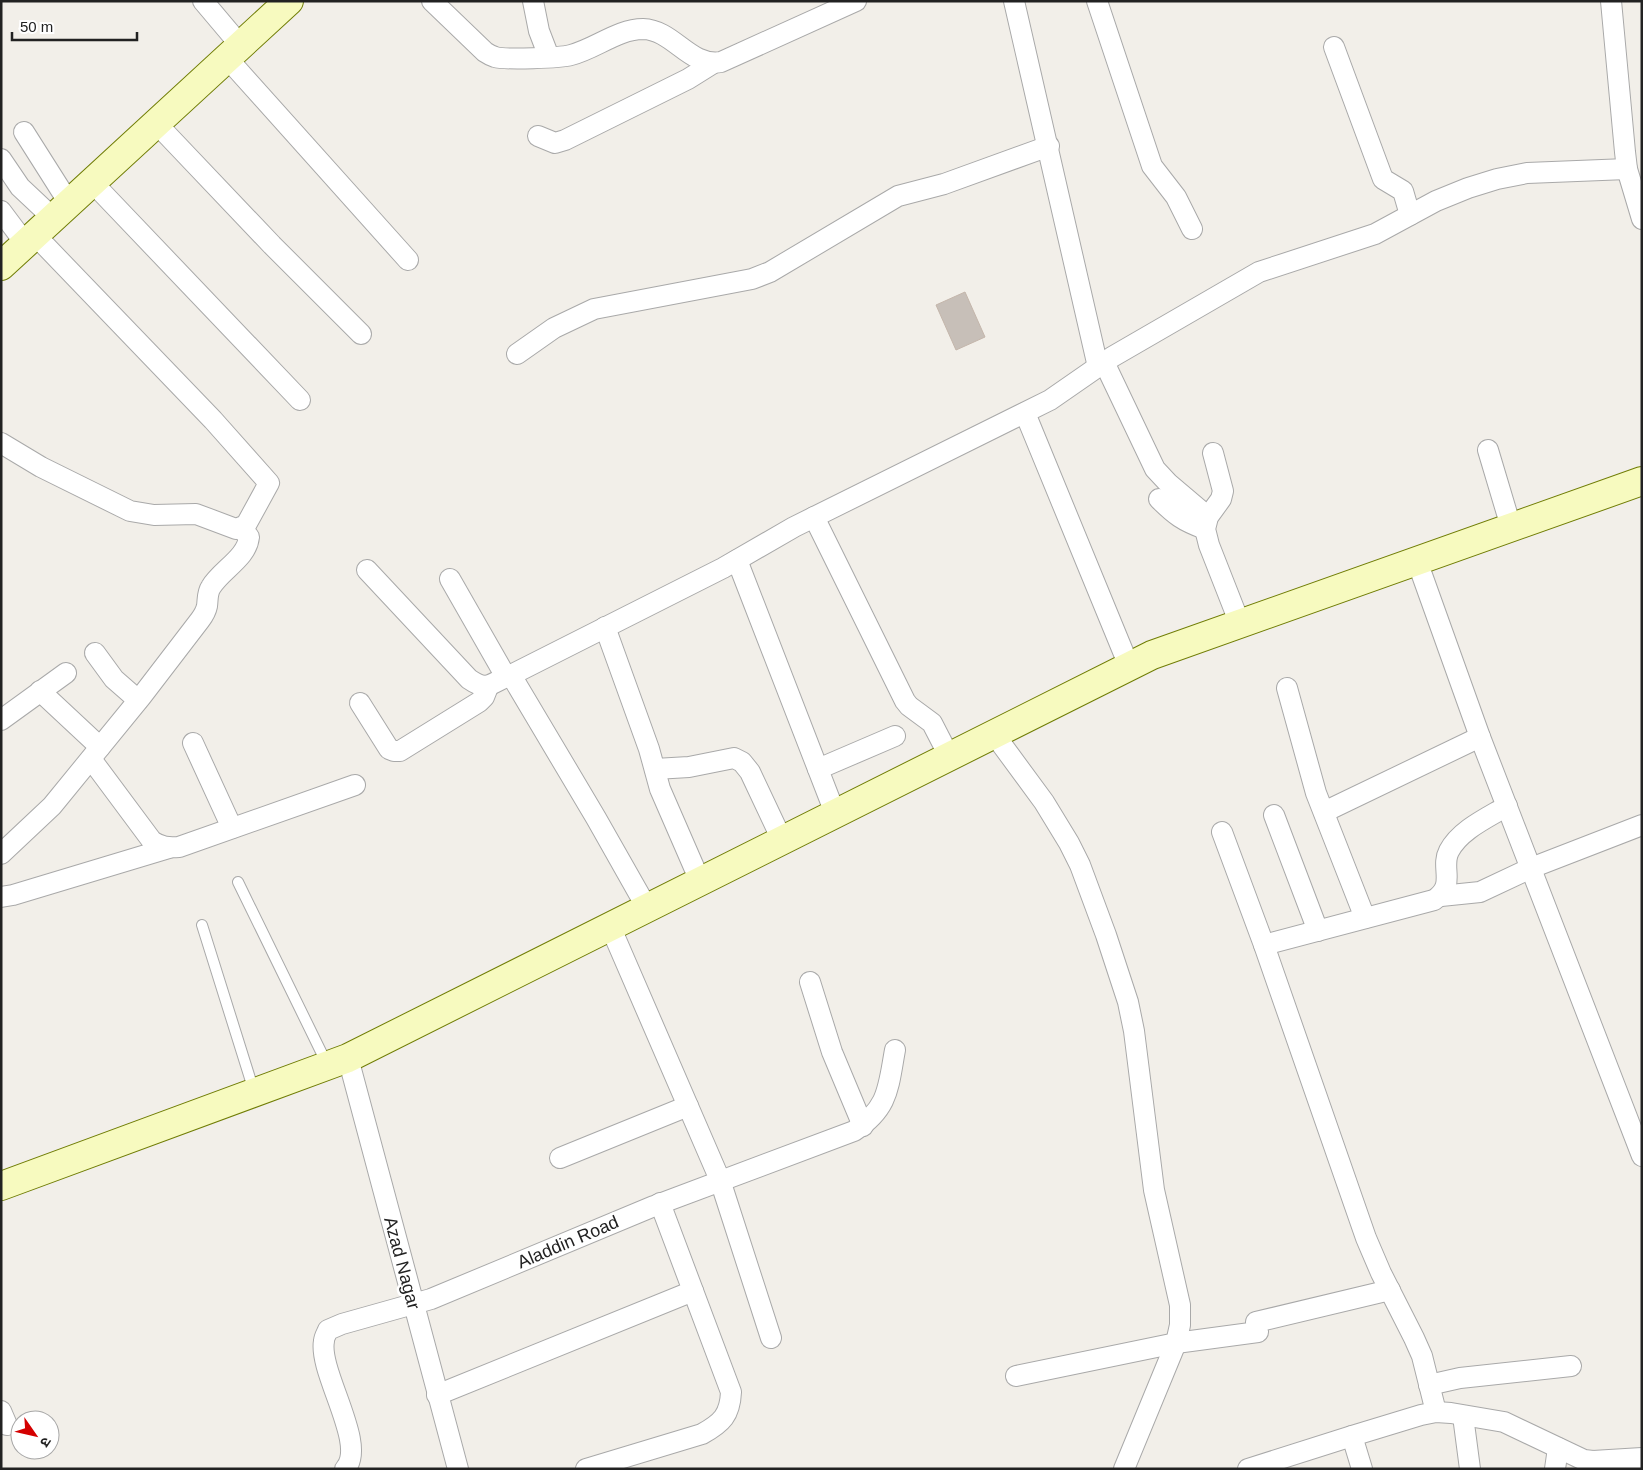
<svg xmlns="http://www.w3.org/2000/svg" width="1643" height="1470" font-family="Arial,'Noto Sans Devanagari',sans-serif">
<rect width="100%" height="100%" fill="#f2efe9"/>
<path fill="#c7bfb8" stroke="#c4b6ab" d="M965,292l20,45 -29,13 -20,-45z"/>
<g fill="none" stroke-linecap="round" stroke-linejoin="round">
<defs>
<g id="lane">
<path d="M238,882l89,182"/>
<path d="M202,925l52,166"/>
</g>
<g id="street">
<path d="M203,1l38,45"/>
<path d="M432,1l53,51c3,2 7,4 10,5 11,3 65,1 76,-2 24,-6 47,-26 72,-26 31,1 46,38 78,33l135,-61"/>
<path d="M533,1l6,30 10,26"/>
<path d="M1014,1l84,366"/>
<path d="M1097,1l55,165 24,31 16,32"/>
<path d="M1611,1l14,151 2,17 15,50"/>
<path d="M1334,47l49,132 20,12 7,24"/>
<path d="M227,58l181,202"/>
<path d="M156,123l116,122 89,89"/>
<path d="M24,132l45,71"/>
<path d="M538,136l17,7 10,-3 123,-61 24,-15"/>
<path d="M1,159l19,28 33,31"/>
<path d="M92,182l208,218"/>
<path d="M1,211l24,32"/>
<path d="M517,354l37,-26 40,-19 158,-30 18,-7 128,-76 46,-12 105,-38"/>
<path d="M1104,362l51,107 14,15 39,33"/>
<path d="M1025,413l104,253"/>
<path d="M1,443l40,24 89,44 24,4 42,-1 40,15 10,-4 23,-42 -56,-63 -178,-185"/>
<path d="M1488,450l23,77"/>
<path d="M1213,453l10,38 -2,8 -13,18 -3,12 4,16 31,79"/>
<path d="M1159,499c16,16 24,22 46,30"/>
<path d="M814,517l91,184 4,5 23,17 17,33"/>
<path d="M737,560l98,253"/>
<path d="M1417,561l63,176 162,419"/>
<path d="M367,570l102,109c20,14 22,3 42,-4l212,-107 71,-41 256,-127 62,-43 147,-85 116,-38 61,-33 32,-13 29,-9 30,-6 100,-4"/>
<path d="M450,579l56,98"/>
<path d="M605,627l44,122 11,40 40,92"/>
<path d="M95,653l19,26 24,21"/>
<path d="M511,675l85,143 51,90"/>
<path d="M1287,688l29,105 49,125"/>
<path d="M40,691l60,56"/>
<path d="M360,703l29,46 5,2h6l79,-49 5,-5 4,-10"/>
<path d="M1,720l65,-47"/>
<path d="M994,734l50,68 25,41 11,22 26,70 22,67 6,29 20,159 26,115v20l-4,18 -52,126"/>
<path d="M193,743l39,85"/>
<path d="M91,759l61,82c9,6 16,7 27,6l176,-62"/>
<path d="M655,769l34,-2 45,-9 8,4 8,10 32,68"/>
<path d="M818,769l77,-33"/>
<path d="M1324,812l156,-75"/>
<path d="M1274,815l44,116"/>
<path d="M1222,832l42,113 102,293 15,35 33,65 8,18 14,56"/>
<path d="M1,854l51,-48 89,-109 59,-77c3,-4 6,-9 7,-14 1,-7 0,-13 4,-19 10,-17 36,-29 38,-50l-8,-9"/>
<path d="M1441,896l39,-4 51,-24 111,-43"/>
<path d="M1,897l12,-2 156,-47"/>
<path d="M610,926l110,254 51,158"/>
<path d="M1264,945l170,-45c23,-15 6,-32 15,-49 11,-21 38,-33 58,-45"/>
<path d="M810,982l22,70 31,74"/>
<path d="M348,1058l110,411"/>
<path d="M560,1158l128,-52"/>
<path d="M1256,1322l134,-32"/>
<path d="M1016,1376l160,-33 82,-11"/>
<path d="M1429,1385l31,-7 111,-12"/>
<path d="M437,1395l256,-104"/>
<path d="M1,1411l6,14"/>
<path d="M1463,1416l7,53"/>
<path d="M1352,1436l10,33"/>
<path d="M345,1469c23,-24 -27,-97 -21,-128 0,-4 3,-8 4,-11l14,-6 89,-25 223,-93 200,-75c35,-23 34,-43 41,-81"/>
<path d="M586,1469l116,-35c20,-11 28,-19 29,-42l-71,-189"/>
<path d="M1248,1469l104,-33 69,-21 15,-3 15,1 53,9 80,38 9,1 49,-3"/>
<path d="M1555,1469l3,-21"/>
</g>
<g id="secondary">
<path d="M1,266l288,-265"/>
<path d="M1,1186l347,-128 804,-403 490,-174"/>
</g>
</defs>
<use href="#lane" stroke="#a9a9a9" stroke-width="12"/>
<use href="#street" stroke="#a9a9a9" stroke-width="22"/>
<use href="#secondary" stroke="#707d05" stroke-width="30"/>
<use href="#lane" stroke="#fff" stroke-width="10"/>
<use href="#street" stroke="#fff" stroke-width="20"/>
<use href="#secondary" stroke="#f7fabf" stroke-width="28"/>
</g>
<g text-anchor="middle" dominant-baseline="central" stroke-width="5" stroke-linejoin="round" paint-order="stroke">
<g font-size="18" fill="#222" stroke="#fff">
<text transform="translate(568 1242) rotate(-23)">Aladdin Road</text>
<text transform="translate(402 1263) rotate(75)">Azad Nagar</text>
</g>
</g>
<rect width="1643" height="1470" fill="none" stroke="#222222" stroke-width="5"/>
<g transform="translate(35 1435) rotate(124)"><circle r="24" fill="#ffffff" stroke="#a7a7a7"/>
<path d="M0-4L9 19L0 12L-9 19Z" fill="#d40000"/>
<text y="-8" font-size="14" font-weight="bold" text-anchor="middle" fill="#222222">उ</text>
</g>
<path d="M12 32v8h125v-8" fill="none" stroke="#222222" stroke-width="2.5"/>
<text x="20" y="32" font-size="15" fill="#222222" stroke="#ffffff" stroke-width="4" paint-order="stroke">50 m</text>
</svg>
